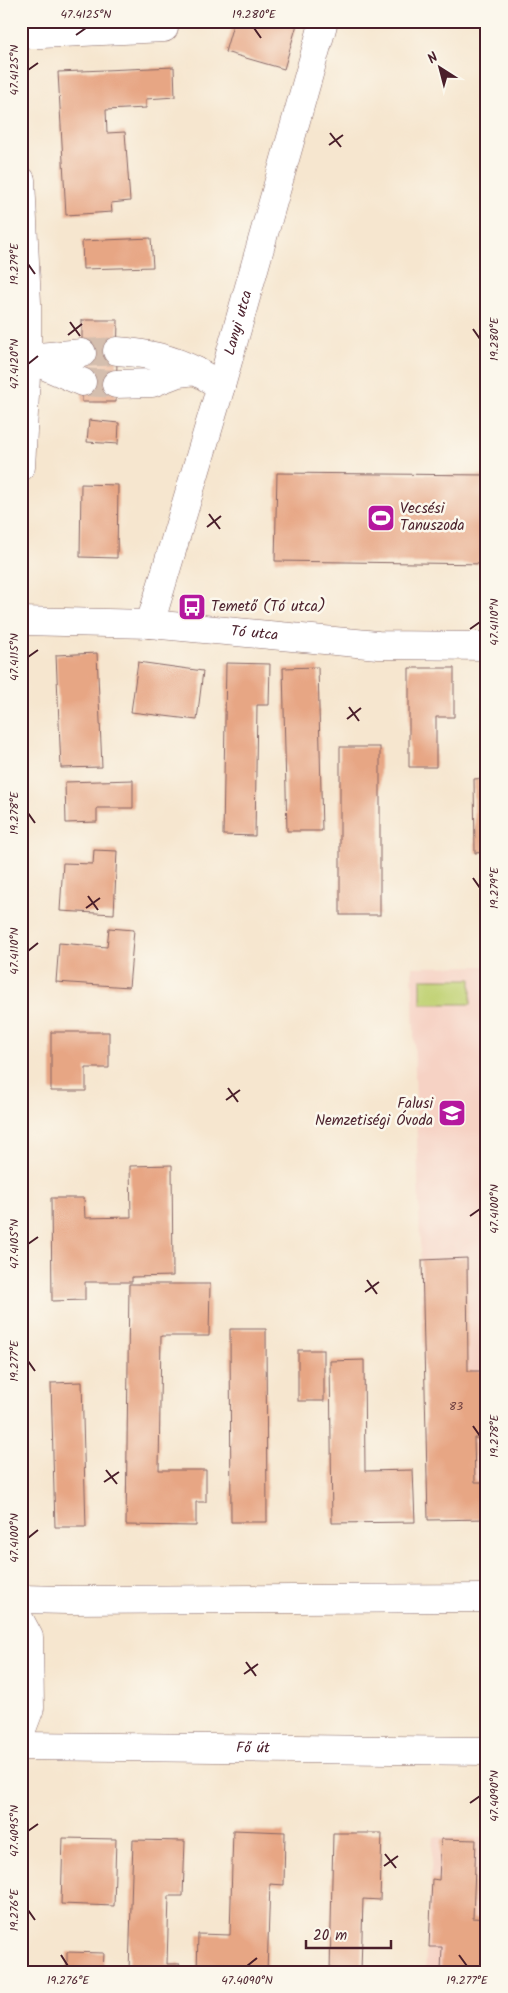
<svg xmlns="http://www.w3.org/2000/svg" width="508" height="1993" font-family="Kalam,sans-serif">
<rect width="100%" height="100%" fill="#fbf7ec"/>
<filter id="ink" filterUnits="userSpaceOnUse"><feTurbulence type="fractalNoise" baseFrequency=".02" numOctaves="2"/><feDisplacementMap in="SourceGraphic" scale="10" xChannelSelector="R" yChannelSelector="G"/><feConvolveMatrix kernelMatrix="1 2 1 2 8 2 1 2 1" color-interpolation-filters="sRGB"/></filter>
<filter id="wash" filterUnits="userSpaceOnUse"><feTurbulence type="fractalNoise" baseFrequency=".0096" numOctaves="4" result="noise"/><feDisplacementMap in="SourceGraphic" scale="20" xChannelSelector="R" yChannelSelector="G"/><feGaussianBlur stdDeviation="1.12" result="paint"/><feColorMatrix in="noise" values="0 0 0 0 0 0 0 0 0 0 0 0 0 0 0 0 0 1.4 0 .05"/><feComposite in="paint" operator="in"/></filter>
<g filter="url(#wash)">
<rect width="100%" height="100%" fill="#f6e6cf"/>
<g fill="#f6d2c4">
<path d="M487,966v553l-59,1 -16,-553z"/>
<path d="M433,1837h54v135h-62z"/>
</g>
<rect fill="#c1d275" stroke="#867850" x="421" y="979" width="50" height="25"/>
<g id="blocks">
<g fill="#e7a684">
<path d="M234,21h64l-14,48 -59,-17z"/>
<path d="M174,67l1,30 -29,2v9l-40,2 1,23 18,-1 5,69 -19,2 1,9 -46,3 -8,-143z"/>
<path d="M151,238l2,29 -70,2 -1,-28z"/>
<path d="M82,320h36l-2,82h-34z"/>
<path d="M89,420l30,3 -1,21 -31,-2z"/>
<path d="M277,473l210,2v89l-212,-3z"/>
<path d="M81,484l37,1 -1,73 -37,-1z"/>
<path d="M97,653l5,114 -41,1 -5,-113z"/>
<path d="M138,662l65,9 -6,49 -66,-8z"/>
<path d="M226,663l44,1 -1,41h-12l-2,131 -32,-1z"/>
<path d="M318,667l4,164h-35l-4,-163z"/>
<path d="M409,668h45v49h-18v50h-27z"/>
<rect x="340" y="747" width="40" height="168"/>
<path d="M487,778v74l-12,1 -1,-74z"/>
<path d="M133,780v28h-36v14l-31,1 -1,-41z"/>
<path d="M94,850l23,1 -3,63 -54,-3 3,-48 30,1z"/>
<path d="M109,928l25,2 -5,57 -73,-5 3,-39 48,4z"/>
<path d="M51,1032h58v36h-23v23h-35z"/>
<path d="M172,1165l1,111 -41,1v5h-47v18l-33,1 -1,-103h33l1,20 46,-1 -1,-51z"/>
<path d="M467,1258l1,113h15v4h4v71h-4l-1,-8h-8l1,44h12v37l-59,1 -6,-260z"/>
<path d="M129,1284h81l-1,52h-48l-2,134h47v32h-10v24l-70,-1z"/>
<path d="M230,1329h36l1,193h-36z"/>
<rect x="298" y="1350" width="26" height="51"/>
<path d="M364,1360l1,111 48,-1 2,52 -83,1 -2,-162z"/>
<path d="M82,1382l4,145h-31l-4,-144z"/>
<path d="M233,1830l52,2 -1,53 -14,-1 -3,88h-70l1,-38 32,1z"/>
<path d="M333,1833h49l-2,67 -17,-1 -2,73h-31z"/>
<path d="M63,1838l53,1 -2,67 -53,-2z"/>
<path d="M441,1839l35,1 -3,78 14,1v53h-46l1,-25h-13l3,-68 7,1z"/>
<path d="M133,1840l52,1 -2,55h-14l-2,68h13v8h-51z"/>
<path d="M67,1952l37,1 -1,19h-36z"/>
</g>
</g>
</g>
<g filter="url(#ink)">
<use href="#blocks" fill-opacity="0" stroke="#866564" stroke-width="1"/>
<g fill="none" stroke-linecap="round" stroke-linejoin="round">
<g stroke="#d4beae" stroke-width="28" stroke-dasharray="28 14" stroke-linecap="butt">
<path d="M82,353l35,-2"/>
<path d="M82,382l34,2"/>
</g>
<defs>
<g id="minor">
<path d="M21,35l143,-7 1,-7"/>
<path d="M21,180l6,123v55l-6,109"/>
<path d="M117,351c29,2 53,7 79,20"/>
<path d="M27,358l55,24"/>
<path d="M28,358l54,-5"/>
<path d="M116,384l36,-1 26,-10 18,-2 25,15"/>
<path id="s1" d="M21,621l129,3 228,21 109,1"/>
<path id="s2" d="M150,624l71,-238 103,-365"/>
<path d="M21,1599l46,1 420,-2"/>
<path d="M21,1622l8,15 1,71 -9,24"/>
</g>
<g id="major">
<path id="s3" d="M21,1746l466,5"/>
</g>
</defs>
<use href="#minor" stroke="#866564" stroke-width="29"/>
<use href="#major" stroke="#866564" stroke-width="29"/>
<use href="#minor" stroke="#fff" stroke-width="28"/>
<use href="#major" stroke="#fff" stroke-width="28"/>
</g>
</g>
<path fill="none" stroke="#4a1f2b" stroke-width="2" d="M254,28l7,10M76,35l10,-7M28,70l10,-7M330,133l11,14M329,145l14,-10M28,264l7,10M70,322l10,14M473,329l7,10M68,335l14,-11M28,364l10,-8M209,514l11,15M207,527l14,-11M470,629l10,-7M28,657l10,-7M349,707l10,14M347,719l14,-11M28,813l7,10M473,878l7,10M88,896l10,14M86,908l14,-10M28,951l10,-8M228,1088l10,14M226,1100l14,-10M470,1216l10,-7M28,1244l10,-7M367,1280l10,14M365,1292l14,-10M28,1361l7,10M473,1426l7,10M106,1470l11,14M104,1482l15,-10M28,1538l10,-8M246,1662l10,14M244,1674l14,-10M470,1803l10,-7M28,1831l10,-7M385,1854l11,14M384,1866l14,-10M28,1910l7,10M61,1955l7,11M459,1955l8,11M247,1966l10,-8"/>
<defs>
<symbol id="stadium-square" viewBox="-11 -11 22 22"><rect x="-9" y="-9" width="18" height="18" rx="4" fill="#b5179e" stroke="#fbf7ec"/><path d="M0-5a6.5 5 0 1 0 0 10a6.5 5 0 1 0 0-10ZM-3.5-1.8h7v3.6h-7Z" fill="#fff"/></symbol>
<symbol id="bus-square" viewBox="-11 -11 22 22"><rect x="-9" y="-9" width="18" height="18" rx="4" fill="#b5179e" stroke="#fbf7ec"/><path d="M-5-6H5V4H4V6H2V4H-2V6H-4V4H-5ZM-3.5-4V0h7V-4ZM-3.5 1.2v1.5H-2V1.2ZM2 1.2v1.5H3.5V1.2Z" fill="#fff"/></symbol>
<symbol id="school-square" viewBox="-11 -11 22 22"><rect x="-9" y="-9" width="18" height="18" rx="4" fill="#b5179e" stroke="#fbf7ec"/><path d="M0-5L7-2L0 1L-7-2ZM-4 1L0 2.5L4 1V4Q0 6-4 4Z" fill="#fff"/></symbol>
</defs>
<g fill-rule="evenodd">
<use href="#stadium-square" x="365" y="502" width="32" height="32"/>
<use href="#bus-square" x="176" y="591" width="32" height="32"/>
<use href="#school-square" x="436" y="1097" width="32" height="32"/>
</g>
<g text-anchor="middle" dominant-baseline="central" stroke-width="5" stroke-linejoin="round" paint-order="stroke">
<g font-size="12" fill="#714141">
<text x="456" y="1406">83</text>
</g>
<g font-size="15" fill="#4a1f2b" stroke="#fbf7ec">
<text stroke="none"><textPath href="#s2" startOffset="314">Lanyi utca</textPath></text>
<text stroke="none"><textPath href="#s1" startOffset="234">Tó utca</textPath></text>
<text stroke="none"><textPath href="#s3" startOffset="232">Fő út</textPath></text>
</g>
<g font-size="15" fill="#4a1f2b" stroke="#fbf7ec" text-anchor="start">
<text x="400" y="509">Vecsési<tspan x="400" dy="17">Tanuszoda</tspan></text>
<text x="211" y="607">Temető (Tó utca)</text>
<text x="433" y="1104" text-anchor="end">Falusi<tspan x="433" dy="17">Nemzetiségi Óvoda</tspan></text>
</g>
</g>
<rect width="508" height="1993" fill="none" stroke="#fbf7ec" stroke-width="55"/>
<g transform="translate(440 68) rotate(324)" stroke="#fbf7ec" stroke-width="4" paint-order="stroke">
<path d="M0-4L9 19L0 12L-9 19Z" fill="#4a1f2b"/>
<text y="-8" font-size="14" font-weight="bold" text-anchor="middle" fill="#4a1f2b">N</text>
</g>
<path d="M306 1940v8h85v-8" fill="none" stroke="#4a1f2b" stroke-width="2.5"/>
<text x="313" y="1940" font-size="15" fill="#4a1f2b" stroke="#fbf7ec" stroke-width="4" paint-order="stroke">20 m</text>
<rect x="28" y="28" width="452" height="1938" fill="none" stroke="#4a1f2b" stroke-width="2"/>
<g font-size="12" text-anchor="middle" fill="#4a1f2b">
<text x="86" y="18">47.4125°N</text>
<text x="254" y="18">19.280°E</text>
<text transform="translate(14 70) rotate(-90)" y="4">47.4125°N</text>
<text transform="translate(14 264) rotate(-90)" y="4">19.279°E</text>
<text transform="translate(494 339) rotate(-90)" y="4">19.280°E</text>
<text transform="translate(14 364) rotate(-90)" y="4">47.4120°N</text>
<text transform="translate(494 622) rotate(-90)" y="4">47.4110°N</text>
<text transform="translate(14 657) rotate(-90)" y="4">47.4115°N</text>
<text transform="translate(14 813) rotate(-90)" y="4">19.278°E</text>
<text transform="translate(494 888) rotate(-90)" y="4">19.279°E</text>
<text transform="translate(14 951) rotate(-90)" y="4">47.4110°N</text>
<text transform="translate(494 1209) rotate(-90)" y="4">47.4100°N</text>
<text transform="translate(14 1244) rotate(-90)" y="4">47.4105°N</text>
<text transform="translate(14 1361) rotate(-90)" y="4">19.277°E</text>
<text transform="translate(494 1436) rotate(-90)" y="4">19.278°E</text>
<text transform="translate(14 1538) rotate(-90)" y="4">47.4100°N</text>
<text transform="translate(494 1796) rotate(-90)" y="4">47.4090°N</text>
<text transform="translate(14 1831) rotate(-90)" y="4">47.4095°N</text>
<text transform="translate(14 1910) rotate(-90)" y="4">19.276°E</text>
<text x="68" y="1984">19.276°E</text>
<text x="247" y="1984">47.4090°N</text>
<text x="467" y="1984">19.277°E</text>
</g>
</svg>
